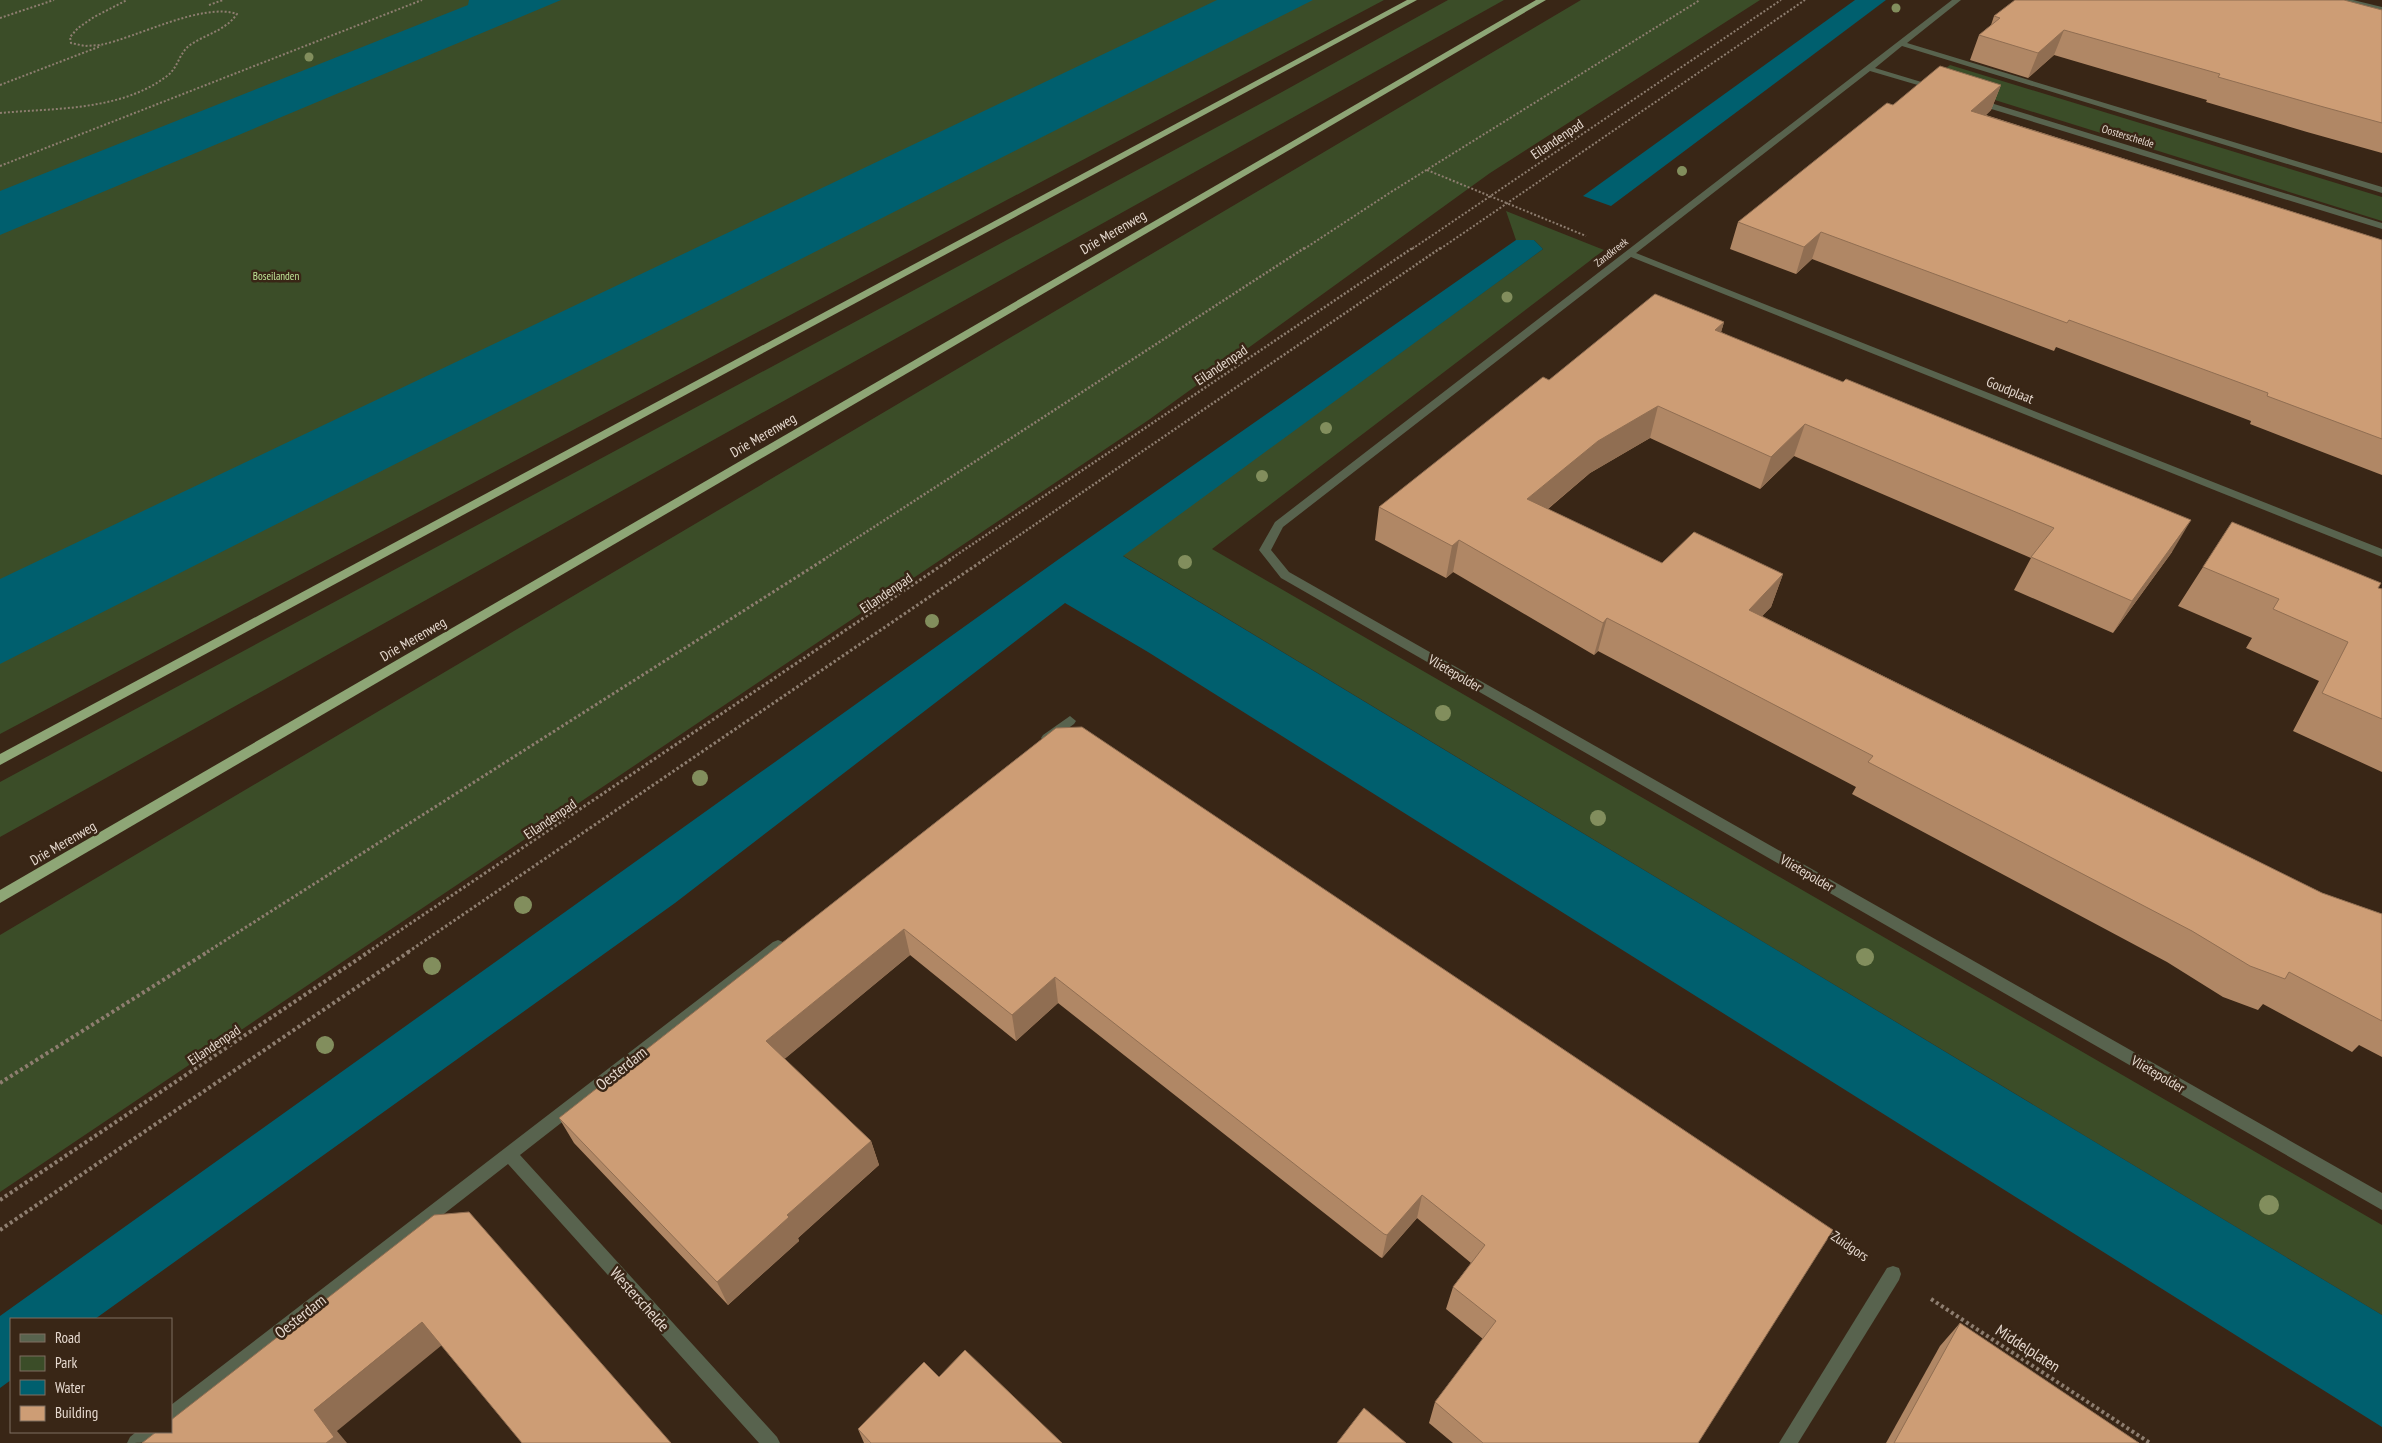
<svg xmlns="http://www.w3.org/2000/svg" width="2382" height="1443" font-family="'PT Sans Narrow',sans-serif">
<rect width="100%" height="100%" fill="#392616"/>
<g fill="#3b4d28">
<path d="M0,0h1384l-1384,734z"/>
<path d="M1448,0h56l-1504,837v-55l1282,-690z"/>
<path d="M1581,0h179l-270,173 -340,246 -1150,773v-257z"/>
<path d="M1950,65l432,132v24l-451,-141z"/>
<path d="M1506,211l98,39 -392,299 1170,676v90l-1260,-760 421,-306 -9,-9h-18z"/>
</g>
<g fill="#005f6e">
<path d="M469,0h92l-561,235v-44l468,-186z"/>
<path d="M1217,0h96l-1313,664v-85z"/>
<path d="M1855,0h31l-275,206 -28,-10z"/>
<path d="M1516,240h18l9,9 -420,307 1259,759v112l-1234,-775 -83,-49 -390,300 -580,416h-84v61l-11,8v-72l1059,-757z"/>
</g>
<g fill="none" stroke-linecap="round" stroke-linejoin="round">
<g stroke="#8e7e70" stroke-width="2" stroke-dasharray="2 2" stroke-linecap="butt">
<path d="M209,5l14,-5"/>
<path d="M0,18l54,-18"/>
<path d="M0,85l101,-39"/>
<path d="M0,113c55,-5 121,-2 167,-37 11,-8 12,-23 23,-31 16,-11 35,-14 47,-31 -35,-12 -101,24 -137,31l-15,1 -14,-3 -1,-6 8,-9 16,-11 33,-17"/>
<path d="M0,166l422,-166"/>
<path d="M1427,170l159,66"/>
<path d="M1304,249l87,-57 309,-192"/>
<path d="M1412,249l369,-249"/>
<path d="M1440,249l365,-249"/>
</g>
<g stroke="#8e7e70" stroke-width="2.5" stroke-dasharray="2 2" stroke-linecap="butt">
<path d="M823,560l483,-313"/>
<path d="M949,560l465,-313"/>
<path d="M983,560l459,-313"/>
</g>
<g stroke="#8e7e70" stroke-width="3" stroke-dasharray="2.5 2.5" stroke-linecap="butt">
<path d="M207,952l618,-393"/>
<path d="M368,952l583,-393"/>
<path d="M408,952l577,-393"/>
</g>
<g stroke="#8e7e70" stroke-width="4" stroke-dasharray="3 3" stroke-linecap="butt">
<path d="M0,1083l209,-132"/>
<path d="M0,1200l370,-249"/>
<path d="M0,1230l410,-279"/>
<path d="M1827,1230l28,19"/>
<path d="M1931,1299l219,144"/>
</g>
<g fill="#58634e" fill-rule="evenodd">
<path d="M1952,0h9l-54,43 475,144v6l-480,-147 -27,22 63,19v4l-68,-20 -234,182 746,296v8l-751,-300 -348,270 -12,23 18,22 1093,621v17l-1101,-632 -22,-28 16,-28z"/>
<path d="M2340,0h13l29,7v4z"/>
<path d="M1975,100h6l401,123v6l-407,-125z"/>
<path d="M1070,716l6,5 -2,3 -23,17h-8l-2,-3 2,-3z"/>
<path d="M778,940l5,2 2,4 -2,4 -263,205 257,282 3,6h-21l-251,-279 -331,258 -6,3v-20l602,-463z"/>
<path d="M1893,1266l6,2 2,6 -2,6 -101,163h-19l108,-175z"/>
<path d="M136,1432h23c-6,11 -18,11 -32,11l3,-6z"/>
</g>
<g fill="#8ea676" fill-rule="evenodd">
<path d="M1407,0h10l-1417,765v-11z"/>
<path d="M1536,0h10l-1546,903v-13z"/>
</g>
</g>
<g fill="#828e5d">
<circle cx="1896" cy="8" r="4.5"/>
<circle cx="309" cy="57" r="4.5"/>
<circle cx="1682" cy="171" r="5"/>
<circle cx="1507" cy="297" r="5.5"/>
<circle cx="1326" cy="428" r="6"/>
<circle cx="1262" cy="476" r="6"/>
<circle cx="1185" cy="562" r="7"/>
<circle cx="932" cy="621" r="7"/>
<circle cx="1443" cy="713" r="8"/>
<circle cx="700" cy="778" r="8"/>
<circle cx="1598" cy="818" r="8"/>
<circle cx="523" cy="905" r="9"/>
<circle cx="1865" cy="957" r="9"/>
<circle cx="432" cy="966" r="9"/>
<circle cx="325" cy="1045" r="9"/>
<circle cx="2269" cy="1205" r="10"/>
</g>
<g fill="#b08765">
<path d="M2382,10v143l-75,-21 -101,-30 1,-2 -153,-45 -26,23 -58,-18 9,-25 12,-10 3,-9z"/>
<path d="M2001,85l-10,25 -5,5 396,125v235l-132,-51 1,-3 -195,-74 -2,4 -242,-92 -16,15 -66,-25 8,-27 155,-117z"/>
<path d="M1724,322l-3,10 451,220 -59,81 -99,-43 17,-32 -237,-102 -34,33 -110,-51 -60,35 -42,36 114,54 121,11 -12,33 -9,9 560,277 60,21v143l-23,-12 -7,7 -89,-48 -5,6 -35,-13 -56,-35 -315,-168 4,-7 -258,-136 -4,4 -141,-83 -7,6 -71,-38 4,-33 170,-127z"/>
<path d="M2203,567l175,21 4,1v183l-89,-41 26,-50 -73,-33 6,-10 -74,-32z"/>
<path d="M1056,728l642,715h-245l-24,-20 6,-21 48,-63 -37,-30 7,-22 18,-24 -54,-45 -35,40 -2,-1 -322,-254 -42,38 -106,-86 -126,104 87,82 8,24 -81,73 1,3 -71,64 -154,-162 -15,-25z"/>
<path d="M1960,1323l179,120h-253l54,-97z"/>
<path d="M858,1429l204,14h-198z"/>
</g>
<g fill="#906e52">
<path d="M2064,30l-10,25 -26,23 10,-25z"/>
<path d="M2001,85l-10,25 -30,27 10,-26z"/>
<path d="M1821,232l-9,27 -16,15 8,-27z"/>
<path d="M1724,322l-9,31v-23z"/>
<path d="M1658,406l-8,32 -60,35 -70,59 7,-33 71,-58z"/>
<path d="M1805,424l-11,32 -34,33 11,-32z"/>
<path d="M2191,520l-19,32 -59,81 19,-32z"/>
<path d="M1459,540l-6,32 -7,6 6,-32z"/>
<path d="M1783,574l-12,33 -34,35 12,-32z"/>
<path d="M1607,618l-9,33 -4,4 9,-32z"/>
<path d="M904,929l6,26 -135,112 -9,-26z"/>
<path d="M1055,977l3,26 -42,38 -4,-26z"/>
<path d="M871,1141l8,24 -81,73 1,3 -71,64 -11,-23 70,-67z"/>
<path d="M1422,1195l-5,23 -35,40 5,-23z"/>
<path d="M422,1322l20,23 -105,86 10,12h-21l-12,-33z"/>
</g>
<g fill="#cd9d75" stroke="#906e52">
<path d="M2015,0h329l38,10v113l-62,-17 -102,-29 2,-3 -156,-44 -26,23 -59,-18 21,-17 -6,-2z"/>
<path d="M1940,66l61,19 -30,26 411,129v199l-115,-43 1,-3 -199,-73 -2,3 -246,-91 -17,15 -66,-25 149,-119 6,2z"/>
<path d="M1655,294l69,28 -9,8 128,52 3,-3 345,141 -59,81 -101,-44 23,-29 -249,-104 -34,33 -113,-51 -60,35 -71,58 135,64 32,-31 89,42 -34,36 573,283 60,21v107l-93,-49 -4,7 -35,-13 -58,-35 -324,-169 5,-6 -266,-138 -4,5 -144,-83 -7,6 -73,-39 164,-130 6,3z"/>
<path d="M2232,522l149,61 -3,5 4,1v130l-60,-26 26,-51 -75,-33 6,-10 -76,-32z"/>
<path d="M1082,727l751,503 -135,213h-215l-48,-41 61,-81 -43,-34 32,-42 -63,-50 -35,40 -3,-1 -329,-257 -43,38 -108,-86 -138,112 105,100 -84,74 2,2 -72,65 -158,-164 497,-390z"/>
<path d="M469,1212l202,231h-149l-100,-121 -108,88 20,27 -8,6h-184l14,-11h15v-12l263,-205z"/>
<path d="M1960,1323l179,120h-245z"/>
<path d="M965,1350l97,93h-191l-13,-14 66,-67 15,15z"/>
<path d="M1364,1408l42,35h-69z"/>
</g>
<g text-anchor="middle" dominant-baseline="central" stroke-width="5" stroke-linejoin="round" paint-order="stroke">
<g font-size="11" fill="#e6d9cf" stroke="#392616">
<text transform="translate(2128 136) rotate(17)">Oosterschelde</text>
<text transform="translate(1611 252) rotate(-38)">Zandkreek</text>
</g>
<g font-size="11" fill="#bee497" stroke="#392616">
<text x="276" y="276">Boseilanden</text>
</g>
<g font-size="14" fill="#e6d9cf" stroke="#392616">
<text transform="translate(1557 139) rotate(-34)">Eilandenpad</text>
<text transform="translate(1113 232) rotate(-30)">Drie Merenweg</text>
<text transform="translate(1221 365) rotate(-34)">Eilandenpad</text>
<text transform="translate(2010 390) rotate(22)">Goudplaat</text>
<text transform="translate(763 435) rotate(-30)">Drie Merenweg</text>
<text transform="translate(886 593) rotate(-34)">Eilandenpad</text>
<text transform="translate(413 639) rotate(-30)">Drie Merenweg</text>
<text transform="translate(1455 673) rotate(30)">Vlietepolder</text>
<text transform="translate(550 819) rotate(-34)">Eilandenpad</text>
<text transform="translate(63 843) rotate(-30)">Drie Merenweg</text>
<text transform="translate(1807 873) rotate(30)">Vlietepolder</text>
<text transform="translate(214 1045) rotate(-34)">Eilandenpad</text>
<text transform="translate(2158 1074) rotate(30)">Vlietepolder</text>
<text transform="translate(1850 1246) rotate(34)">Zuidgors</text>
</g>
<g font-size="16" fill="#e6d9cf" stroke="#392616">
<text transform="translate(621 1068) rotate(-38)">Oesterdam</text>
<text transform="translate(640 1299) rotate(48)">Westerschelde</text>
<text transform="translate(300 1316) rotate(-38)">Oesterdam</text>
<text transform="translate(2028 1348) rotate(33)">Middelplaten</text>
</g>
</g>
<rect x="10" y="1318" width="162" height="115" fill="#392616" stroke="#7e6e60"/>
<rect x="20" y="1334" width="25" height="8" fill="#58634e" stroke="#7e6e60"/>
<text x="55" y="1343" font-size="15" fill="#e6d9cf">Road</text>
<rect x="20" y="1356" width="25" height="15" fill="#3b4d28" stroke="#7e6e60"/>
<text x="55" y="1368" font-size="15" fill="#e6d9cf">Park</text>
<rect x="20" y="1380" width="25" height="15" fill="#005f6e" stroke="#7e6e60"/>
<text x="55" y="1393" font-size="15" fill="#e6d9cf">Water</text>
<rect x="20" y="1406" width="25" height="15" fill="#cd9d75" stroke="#7e6e60"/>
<text x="55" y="1418" font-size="15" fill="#e6d9cf">Building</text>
</svg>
